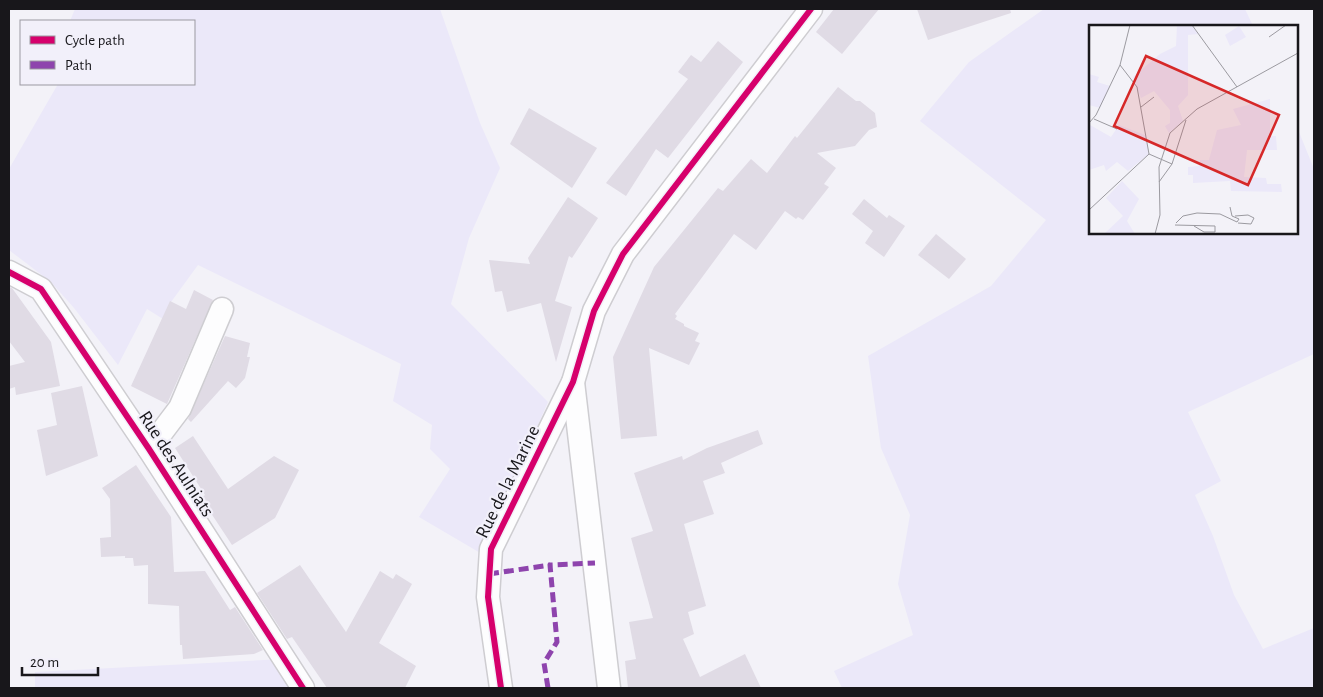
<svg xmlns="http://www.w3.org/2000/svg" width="1323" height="697" font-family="'Alegreya Sans',sans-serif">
<rect width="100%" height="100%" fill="#f3f2f8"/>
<g fill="#ebe8f9">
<path d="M75,9h365l40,114 20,45 -31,70 -18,66 97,98 -66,152 -63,-37 31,-48 -20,-20 2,-24 -39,-24 8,-37 -203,-99 -27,37 -8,17 -16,-10 -29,56 -44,-57 -23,-26 -42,-32v-81l49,-85h136v-63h-124z"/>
<path d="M1044,9h201l8,17h-163v206h207v-105l17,42v185l-126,58 33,69 -26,14 18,41 21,59 29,54 51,-21v60h-472l-8,-17 79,-36 -15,-51 12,-69 -29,-67 -13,-92 123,-70 55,-66 -126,-99 49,-59z"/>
<path d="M284,659l22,29h-271v-16z"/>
</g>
<g fill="#e0dbe5">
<path d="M834,9h45l-37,45 -26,-22z"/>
<path d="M917,9h93l1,4 -83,27z"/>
<path d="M718,41l25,21 -75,96 -12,-9 -30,47 -20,-13 82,-104 -10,-7 13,-17 10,7z"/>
<path d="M838,87l18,14h4l15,12 2,14 -8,3 -14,16 -38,7 19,15 -12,16 5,3 -26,33 -5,-3 -2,2 -11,-8 -29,39 -22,-16 -59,80 2,2 -2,3 9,5v2l15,7 -4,8 5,2 -11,22 -40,-17 8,88 -36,3 -8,-82 41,-90 64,-79 5,3 28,-32 16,14 28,-37 2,2z"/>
<path d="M529,108l68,40 -25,40 -62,-44z"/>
<path d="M568,197l30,21 -26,40 -3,-2 -14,45 17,6 -16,55 -15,-59 -34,9 -5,-21 -7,1 -6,-32 41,4 -2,-6z"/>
<path d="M864,199l23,19 2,-3 16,11 -21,31 -19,-14 8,-12 -21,-17z"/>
<path d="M936,234l30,25 -17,20 -31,-24z"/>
<path d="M9,287l3,1 39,54 9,44 -44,9 -1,-8 -6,2v-23l16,-4 -16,-21z"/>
<path d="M194,290l19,10 -46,104 -36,-18 39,-85 16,8z"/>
<path d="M225,336l25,7 -3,14h3l-5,21 -9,10 -8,-7 -37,41 -3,-3z"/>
<path d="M82,386l16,70 -52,20 -9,-46 20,-5 -6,-32z"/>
<path d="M758,430l5,14 -42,19 4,10 -22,8 11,33 -30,10 22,82 -18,6 6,22 -11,5 17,38 45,-23 16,34h-133l-3,-27 11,-2 -7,-37 24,-4 -22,-80 22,-7 -19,-58 48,-17 1,4 24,-12z"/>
<path d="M193,436l35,53 46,-33 25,14 -24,48 -43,27 -31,-47 4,-3 -30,-47z"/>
<path d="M136,465l35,52 3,55 31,-1 25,39 5,-3 28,43 -9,4 -71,5 -1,-14h-2l-1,-39 -31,-2v-39l-14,1 -1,-8h-8v-2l-24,1 -1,-19 11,-1 -1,-38 -8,-11z"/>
<path d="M300,565l46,67 34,-61 13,8 3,-5 16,10 -33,59 37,23 -11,22h-78l-35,-51 -5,2 -30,-46z"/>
</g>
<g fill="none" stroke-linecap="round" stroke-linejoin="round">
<defs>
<g id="street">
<path d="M9,272l32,17 108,160 154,239"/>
<path d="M573,382l36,306"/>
<path d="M149,449l31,-41 42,-99"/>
<path d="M501,688l-13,-91 3,-48 82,-167 21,-71 29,-57 188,-245"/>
</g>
</defs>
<use href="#street" stroke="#cecdd1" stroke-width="25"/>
<use href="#street" stroke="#fdfdfe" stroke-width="22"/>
<g stroke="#8e44ad" stroke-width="5" stroke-dasharray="10 5" stroke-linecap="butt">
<path d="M489,574l61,-9"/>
<path d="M548,688l-4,-25 13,-21 -7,-77 45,-2"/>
</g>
<defs>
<g id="cycleway">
<path d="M9,272l32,17 108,160 154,239"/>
<path d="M501,688l-13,-91 3,-48 82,-167 21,-71 29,-57 188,-245"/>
</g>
</defs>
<use href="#cycleway" stroke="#f2f0fa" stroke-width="9"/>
<use href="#cycleway" stroke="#d6006c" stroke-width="6"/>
</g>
<g text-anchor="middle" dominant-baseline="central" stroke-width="4.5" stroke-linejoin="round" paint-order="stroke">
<g font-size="19" fill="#18171b" stroke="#f2f0fa">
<text transform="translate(176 464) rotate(57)">Rue des Aulniats</text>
<text transform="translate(508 482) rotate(-64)">Rue de la Marine</text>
</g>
</g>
<g transform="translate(1089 25)">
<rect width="209" height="209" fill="#f3f2f8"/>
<path d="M88,0h15l6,9 -10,1v60l-10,11 5,15 -14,12 -4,-7 5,-3v-13l-16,-19 -13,7 -8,-21 27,-23 16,-8zM150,1l7,11 -16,9 -5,-11zM0,49l10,3 -2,5 13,4 -10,22 -11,-3zM181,74v37h6l1,14h-30l-3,27 22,1 1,6h14l1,8 -51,-1 -1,-10 -37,2v-8h-5v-8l11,-1 1,-6h9l8,-30 24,-5 -8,-16zM1,100l21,12 8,-12 26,10 4,19 -21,17 -11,-9 -11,9 -2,-6 -15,5zM33,156l17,18 -12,22 8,13h-31l19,-18 -17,-18z" fill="#ebe8f9"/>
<path fill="none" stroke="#9b9aa0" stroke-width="1" d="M103,0l45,62M180,12l17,-12M31,40l17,22 12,67M52,82l13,-10M5,94l23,10M0,98l7,-8 24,-50 10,-40M60,129l23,10M70,157l13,-18 14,-44M0,185l60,-56M146,191l13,-1 6,3 -3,6 -13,-1M87,198l7,-7 14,-3 23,1 17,8 2,-3 -7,-3 -2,-9M86,200l40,1v6h-11l-10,-6M66,209l5,-19 -1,-48 11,-34 27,-24 101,-56"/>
<path fill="#d62828" fill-opacity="0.15" stroke="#d62828" stroke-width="2.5" d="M57,31l133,59 -31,70 -134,-59z"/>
<rect width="209" height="209" fill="none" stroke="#18171b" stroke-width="2.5"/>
</g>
<rect width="1323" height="697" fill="none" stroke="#18171b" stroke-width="20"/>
<rect x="20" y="20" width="175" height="65" fill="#f2f0fa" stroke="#9b99a1"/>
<rect x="30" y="36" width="25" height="8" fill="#d6006c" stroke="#9b99a1"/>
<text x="65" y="45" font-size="15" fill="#18171b">Cycle path</text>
<rect x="30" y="61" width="25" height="8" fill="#8e44ad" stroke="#9b99a1"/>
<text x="65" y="70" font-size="15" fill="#18171b">Path</text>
<path d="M22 667v8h76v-8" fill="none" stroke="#18171b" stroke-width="2.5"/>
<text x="30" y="667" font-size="15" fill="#18171b" stroke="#f2f0fa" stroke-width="4" paint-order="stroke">20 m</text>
</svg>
